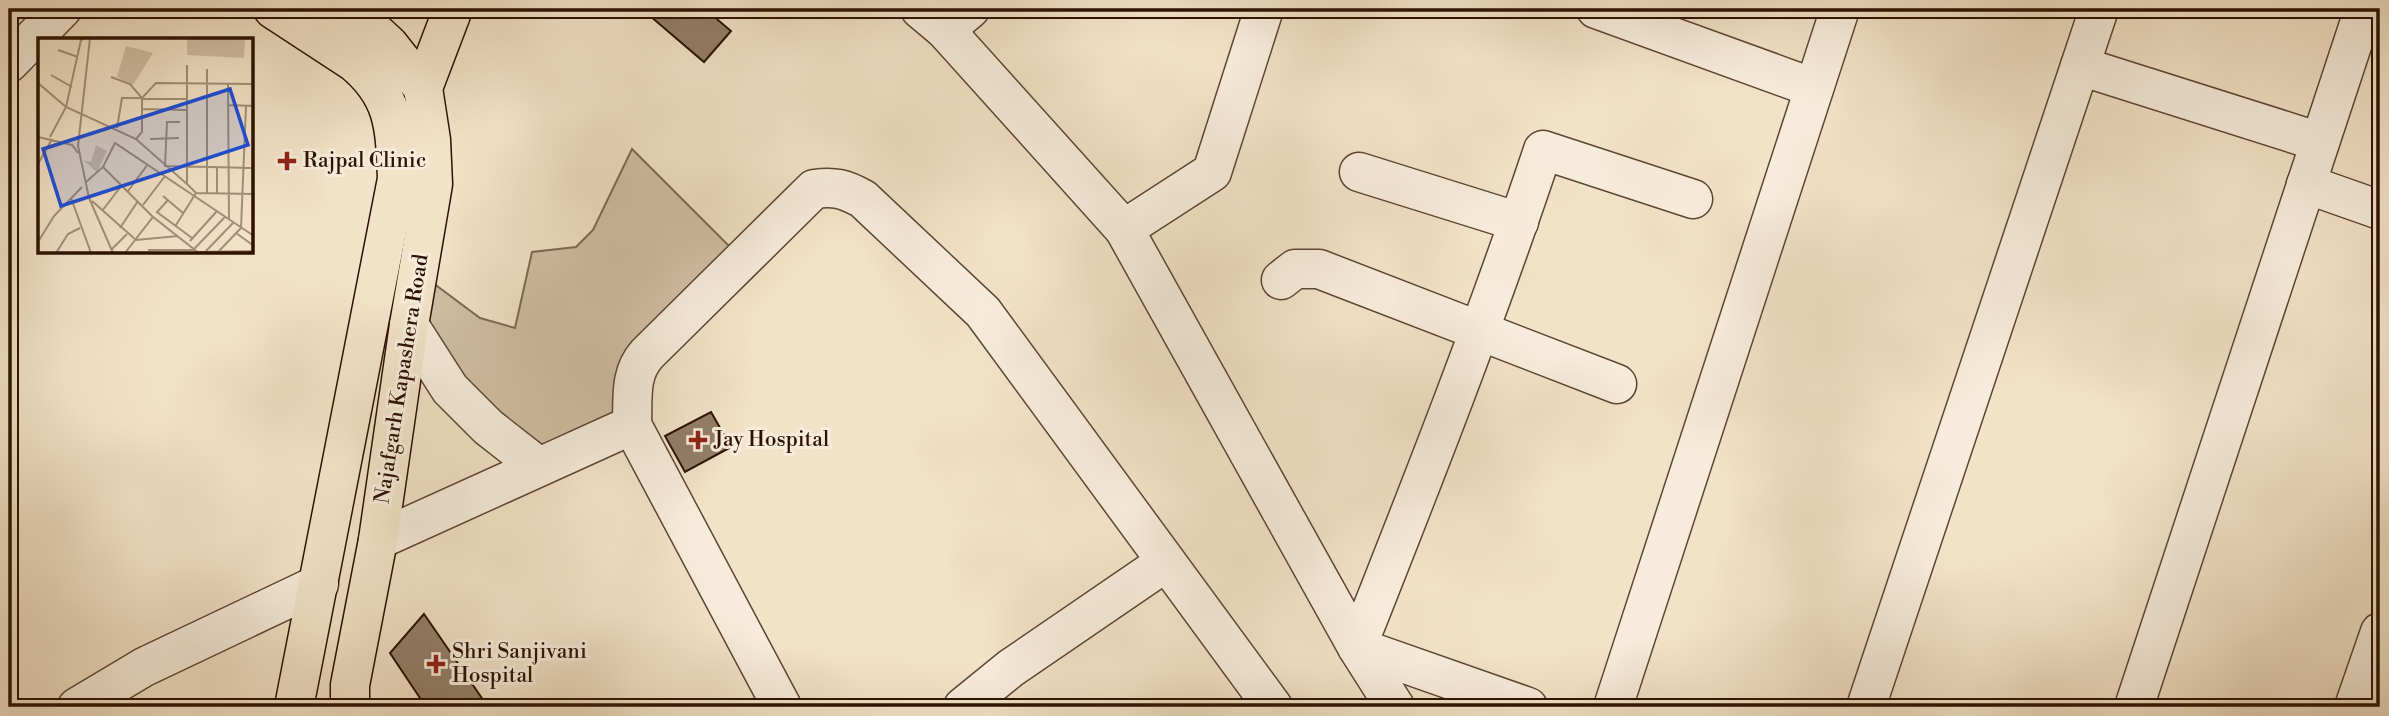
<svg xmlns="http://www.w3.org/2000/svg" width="2389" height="716" font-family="'Libre Bodoni',serif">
<rect width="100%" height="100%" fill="#f2e2c8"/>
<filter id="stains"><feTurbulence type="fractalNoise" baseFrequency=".00286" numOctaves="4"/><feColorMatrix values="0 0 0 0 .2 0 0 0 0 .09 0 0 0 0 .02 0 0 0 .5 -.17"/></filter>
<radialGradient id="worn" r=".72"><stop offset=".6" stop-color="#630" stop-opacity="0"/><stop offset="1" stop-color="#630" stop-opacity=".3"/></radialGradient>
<path fill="#d1bfa6" stroke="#7f6854" stroke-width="2" d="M632,149l108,108 -107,106 -4,58 -90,41 -122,-125 12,-57 51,38 35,10 17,-76 44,-5 17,-17z"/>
<g fill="#937e69" stroke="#2d1202" stroke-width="2">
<path d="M657,9h48l26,22 -27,31 -54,-46z"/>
<path d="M711,412l20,35 -46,25 -20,-36z"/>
<path d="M424,614l64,93h-62l-36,-54z"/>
</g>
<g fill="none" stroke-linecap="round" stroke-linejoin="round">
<defs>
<g id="minor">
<path d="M920,9l25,21 179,199 233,418 38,60"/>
<path d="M1596,9l218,79"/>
<path d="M945,30l25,-21"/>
<path d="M9,63l53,-54"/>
<path d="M2080,66l240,76"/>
<path d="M1359,172l160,50"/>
<path d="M2306,184l74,26"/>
<path d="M1124,229l88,-57 52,-163"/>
<path d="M1281,280l14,-11h24l298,115"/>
<path d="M409,325l41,64 38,38 51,40"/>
<path d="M378,540l254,-115"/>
<path d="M77,707l67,-40 175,-83"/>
<path d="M782,707l-150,-282c1,-26 -3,-51 15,-71l167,-165c21,-3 31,0 49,10l120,113 290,395"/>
<path d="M963,707l48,-39 155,-106"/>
<path d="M1528,707l-171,-60c65,-164 130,-329 186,-497l150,49"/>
<path d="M1613,707l227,-698"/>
<path d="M1866,707l233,-698"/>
<path d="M2134,707l230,-698"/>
<path d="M2354,707l26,-75"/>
</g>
<g id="major">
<path d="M273,9l81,53c41,34 41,66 43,117l-103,528"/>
<path d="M335,9l41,24 13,12 34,43"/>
<path d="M350,707v-22l28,-145 31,-215 24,-141 -2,-44 -8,-52 30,-79"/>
</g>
</defs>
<use href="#minor" stroke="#5e4634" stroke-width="41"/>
<use href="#major" stroke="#2d1202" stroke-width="41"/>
<use href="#minor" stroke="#f7ecdb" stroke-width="38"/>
<use href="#major" stroke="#f2e2c8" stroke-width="38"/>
</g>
<g fill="#8f2418" stroke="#f7ecdb" stroke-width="2.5">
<path d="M283.5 150.5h7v7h7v7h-7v7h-7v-7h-7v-7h7z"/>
<path d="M694.5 429.5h7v7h7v7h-7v7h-7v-7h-7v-7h7z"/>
<path d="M432.5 653.5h7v7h7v7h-7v7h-7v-7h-7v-7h7z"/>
</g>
<g text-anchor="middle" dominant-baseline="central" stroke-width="6" stroke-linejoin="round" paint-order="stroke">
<g font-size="21" fill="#2d1202" stroke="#f7ecdb" text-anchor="start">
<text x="303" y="161">Rajpal Clinic</text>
<text x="714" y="440">Jay Hospital</text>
<text x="452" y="652">Shri Sanjivani<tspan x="452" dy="24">Hospital</tspan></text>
</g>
<g font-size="21" fill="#2d1202" stroke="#f7ecdb">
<text transform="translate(402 379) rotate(-81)">Najafgarh Kapashera Road</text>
</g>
</g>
<g transform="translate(38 38)">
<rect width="215" height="215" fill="#f2e2c8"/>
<path d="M149,0h58l-1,20 -57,-3zM88,8l27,7 -20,32 -16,-8zM58,107l11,6 -10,21 -14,-12 8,2z" fill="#d1bfa6"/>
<path fill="none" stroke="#a38f79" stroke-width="2" d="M52,0l-12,108 11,52 24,55M20,12l20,7M13,37l21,12M73,39l19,7 12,14v34l-6,7M0,45l28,24 70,32 51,45 9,9 -20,32M190,46l1,135M104,61h45v85M149,61v-34M190,67l26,1M104,71l45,1M142,84h-13l-2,44 89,2M79,90l5,-30h20l14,-15 98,1M0,99l34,8 6,8M12,99l16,-30 15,-67 5,-2M112,101l29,-1M0,126l14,-25M65,129l50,50M179,129v26M48,144l17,-15 12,-24 139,93M90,153l20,-27M158,155l58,1M169,155v-124M125,158l20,17M33,160l20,55M130,162l-11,12 35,26M54,163l44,39 42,-4M105,167l22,-29M64,173l20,-26M82,190l18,-27M198,195l18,13M152,203l27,-30M0,204l16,-26 28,-29M156,211l31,-32M73,212l16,-16M168,213l27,-28M181,213l22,-23 5,-122M157,214l59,-1M18,215l12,-19 12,-6M87,215l28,-36 42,33h-47"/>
<path fill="#1d4ed8" fill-opacity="0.15" stroke="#1d4ed8" stroke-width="3.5" d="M192,51l18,56 -187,61 -18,-57z"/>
<rect width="215" height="215" fill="none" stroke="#2d1202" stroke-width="3.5"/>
</g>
<rect width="2389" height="716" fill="none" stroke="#f2e2c8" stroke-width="35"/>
<rect x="10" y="10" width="2368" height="695" fill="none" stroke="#2d1202" stroke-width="3.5"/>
<rect x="18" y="18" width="2354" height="681" fill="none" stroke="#2d1202" stroke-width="2"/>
<rect width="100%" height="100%" filter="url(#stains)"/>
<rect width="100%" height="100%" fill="url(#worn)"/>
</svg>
